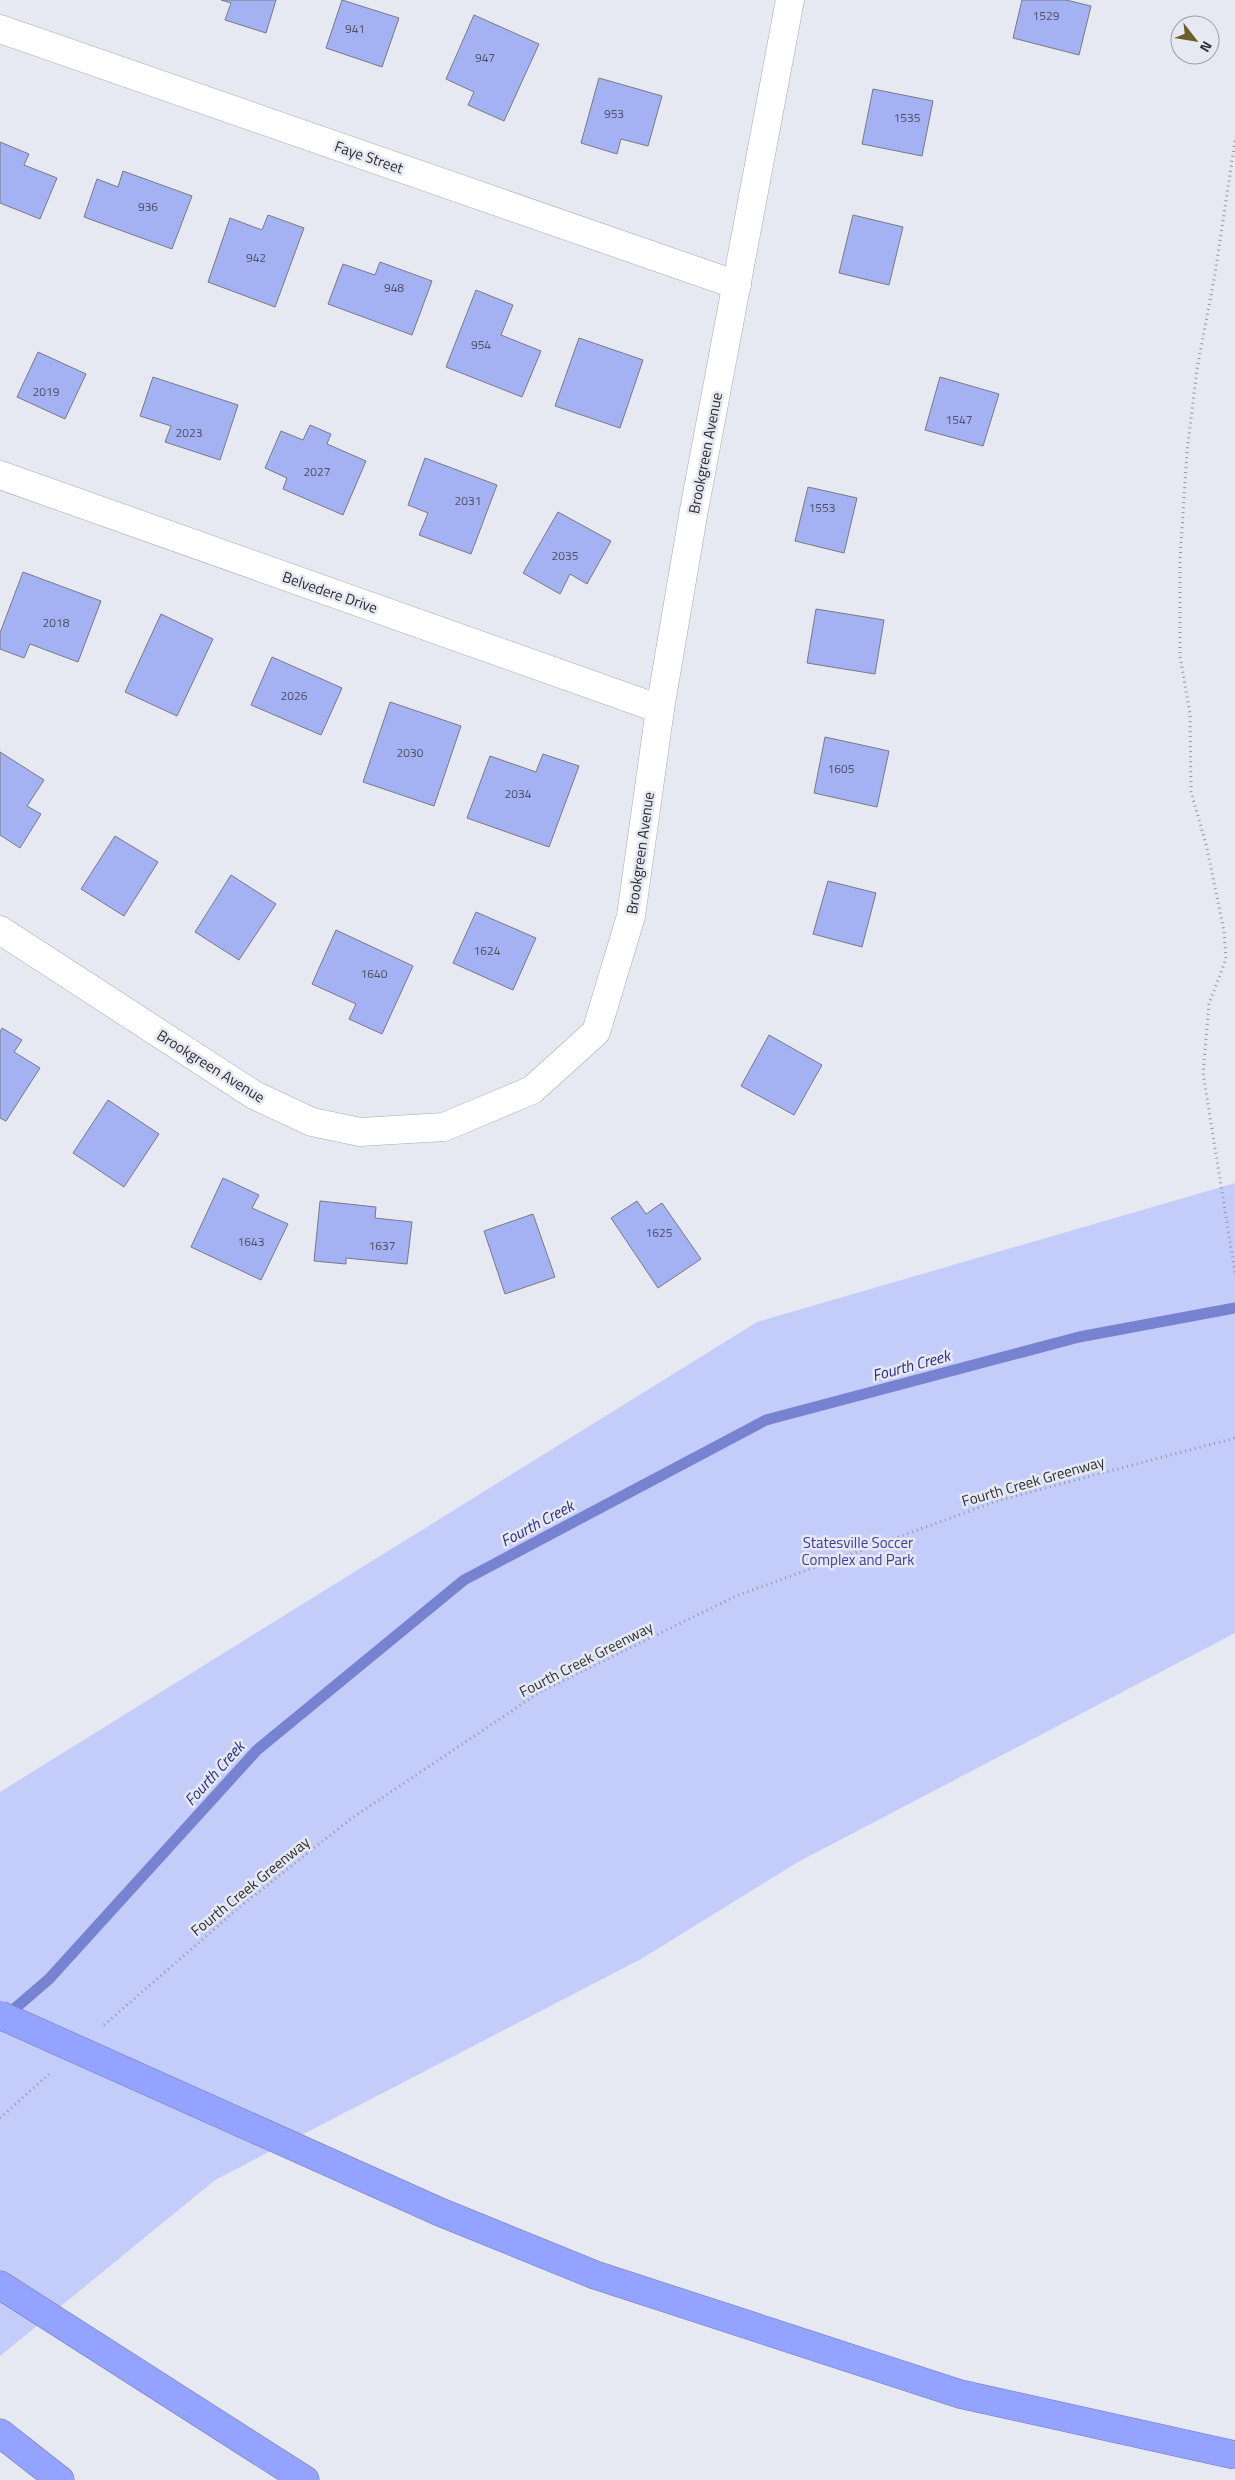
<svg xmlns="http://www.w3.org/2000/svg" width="1235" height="2480" font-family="'Titillium Web',sans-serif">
<rect width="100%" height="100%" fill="#e6e8f2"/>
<path fill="#c4cdfa" d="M1235,1183v450l-437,229 -157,97 -426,221 -215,176v-564l757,-470z"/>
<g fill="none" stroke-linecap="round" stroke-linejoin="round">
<path stroke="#7783d1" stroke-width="11" d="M6,2016l43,-37 208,-229 207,-170 302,-160 313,-83 156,-29"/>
</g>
<g fill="#a4b1f2" stroke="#787a83">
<path d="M221,0h55l-10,33 -41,-13 6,-17z"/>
<path d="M342,0l57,18 -17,49 -56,-19z"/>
<path d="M1022,0h44l25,6 -12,49 -66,-17z"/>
<path d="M474,15l65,29 -35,77 -36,-16 6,-13 -28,-13z"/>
<path d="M599,78l63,18 -14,50 -27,-7 -4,15 -36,-11z"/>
<path d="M873,89l60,12 -11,55 -60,-12z"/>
<path d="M0,142l29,12 -5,11 33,13 -17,41 -40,-16z"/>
<path d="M123,171l69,25 -20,53 -88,-32 13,-38 21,8z"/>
<path d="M268,215l36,13 -29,79 -67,-25 22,-64 32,12z"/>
<path d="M853,215l50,12 -14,58 -50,-12z"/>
<path d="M380,262l52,19 -20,54 -84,-31 15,-40 32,11z"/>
<path d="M476,290l37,15 -12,30 40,16 -19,46 -76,-30z"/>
<path d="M579,338l64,22 -23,68 -65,-22z"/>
<path d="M38,352l48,22 -21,45 -48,-22z"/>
<path d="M153,377l85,28 -18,55 -55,-18 6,-16 -31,-10z"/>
<path d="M940,377l59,17 -16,52 -58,-16z"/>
<path d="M310,425l21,9 -4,10 39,17 -23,54 -60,-26 4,-11 -22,-10 16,-37 22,9z"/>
<path d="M425,458l72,27 -26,69 -52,-19 9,-22 -20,-8z"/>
<path d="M808,487l49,11 -13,55 -49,-12z"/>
<path d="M558,512l53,29 -24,43 -17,-10 -10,20 -37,-21z"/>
<path d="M23,572l78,29 -23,61 -48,-18 -6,14 -24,-9v-16z"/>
<path d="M816,609l68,11 -9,54 -68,-11z"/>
<path d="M161,614l52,25 -36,77 -52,-24z"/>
<path d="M272,657l70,31 -21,47 -70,-30z"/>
<path d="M390,702l71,24 -27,80 -71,-24z"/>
<path d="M825,737l64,14 -12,56 -63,-14z"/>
<path d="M0,752l44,28 -17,26 14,8 -21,34 -20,-13z"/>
<path d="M543,754l36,12 -30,81 -82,-29 23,-62 46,16z"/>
<path d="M115,836l43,26 -34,54 -43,-27z"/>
<path d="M231,875l45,29 -37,56 -44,-28z"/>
<path d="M828,881l48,12 -14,54 -49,-13z"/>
<path d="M476,912l60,26 -23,52 -60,-27z"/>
<path d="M336,930l77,36 -31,68 -33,-15 7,-15 -44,-20z"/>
<path d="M2,1028l20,12 -8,12 26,16 -34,53 -6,-3v-86z"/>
<path d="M769,1035l53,30 -28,50 -53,-29z"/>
<path d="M108,1100l51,34 -35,53 -51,-34z"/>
<path d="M223,1178l36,17 -7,13 36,16 -27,56 -70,-33z"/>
<path d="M320,1201l56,6 -1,11 37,4 -5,42 -61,-6v6l-32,-3z"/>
<path d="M637,1201l9,13 16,-11 39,56 -43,29 -47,-70z"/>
<path d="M533,1214l22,63 -50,17 -21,-63z"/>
</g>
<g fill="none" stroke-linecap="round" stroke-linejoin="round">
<defs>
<g id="minor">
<path d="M0,29l737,256"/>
<path d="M0,475l660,234"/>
<path d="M0,930l254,165 58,27 48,10 84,-5 88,-37 64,-58 35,-116 29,-207 34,-199 96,-510"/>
</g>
<g id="motorway">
<path d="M0,2285l305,195"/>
<path d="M0,2433l60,47"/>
</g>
</defs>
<use href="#minor" stroke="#a8aab4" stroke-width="29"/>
<use href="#motorway" stroke="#707ab7" stroke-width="29"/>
<g stroke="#95979e" stroke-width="3" stroke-dasharray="1 4" stroke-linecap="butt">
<path d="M1235,141l-20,133 -18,95 -10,83 -7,108v96l10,58 1,78 15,52 18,87 2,28 -17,45 -6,69 32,200"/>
<path d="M104,2025l137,-119 111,-88 188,-126 196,-96 264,-96 235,-62"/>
<path d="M0,2118l49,-44"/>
</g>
<use href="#minor" stroke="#fff" stroke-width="28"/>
<use href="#motorway" stroke="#94a3ff" stroke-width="28"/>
<defs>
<path id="motorway-bridge" d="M0,2015l440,197 155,63 365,119 275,61"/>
</defs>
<use href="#motorway-bridge" stroke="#707ab7" stroke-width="29" stroke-linecap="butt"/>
<use href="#motorway-bridge" stroke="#94a3ff" stroke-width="28"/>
</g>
<g text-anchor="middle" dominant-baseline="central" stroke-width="5" stroke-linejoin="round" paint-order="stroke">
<g font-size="12" fill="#4c5062">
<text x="1046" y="15">1529</text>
<text x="355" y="28">941</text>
<text x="485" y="57">947</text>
<text x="614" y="113">953</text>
<text x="907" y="117">1535</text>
<text x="148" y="206">936</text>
<text x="256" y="257">942</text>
<text x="394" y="287">948</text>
<text x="481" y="344">954</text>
<text x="46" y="391">2019</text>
<text x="959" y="419">1547</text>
<text x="189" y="432">2023</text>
<text x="317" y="471">2027</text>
<text x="468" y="500">2031</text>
<text x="822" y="507">1553</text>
<text x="565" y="555">2035</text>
<text x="56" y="622">2018</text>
<text x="294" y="695">2026</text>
<text x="410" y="752">2030</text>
<text x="841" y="768">1605</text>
<text x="518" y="793">2034</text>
<text x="487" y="950">1624</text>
<text x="374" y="973">1640</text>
<text x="659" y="1232">1625</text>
<text x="251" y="1241">1643</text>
<text x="382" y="1245">1637</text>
</g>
<g font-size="15" fill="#2e2f32" stroke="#e6e8f2">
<text transform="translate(369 157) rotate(19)">Faye Street</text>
<text transform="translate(705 453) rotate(-79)">Brookgreen Avenue</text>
<text transform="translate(330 592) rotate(19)">Belvedere Drive</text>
<text transform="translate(640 853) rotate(-82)">Brookgreen Avenue</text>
<text transform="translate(211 1066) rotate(32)">Brookgreen Avenue</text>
<text transform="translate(1033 1481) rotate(-16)">Fourth Creek Greenway</text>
<text transform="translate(586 1659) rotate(-27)">Fourth Creek Greenway</text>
<text transform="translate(250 1886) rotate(-39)">Fourth Creek Greenway</text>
</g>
<g font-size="15" fill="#3c419d" stroke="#e6e8f2">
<text x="858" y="1542">Statesville Soccer<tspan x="858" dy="17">Complex and Park</tspan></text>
</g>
<g font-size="16" font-style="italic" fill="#2e2e8a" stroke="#e6e8f2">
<text transform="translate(911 1365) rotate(-15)">Fourth Creek</text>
<text transform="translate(537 1523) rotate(-28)">Fourth Creek</text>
<text transform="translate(214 1773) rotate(-48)">Fourth Creek</text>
</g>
</g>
<g transform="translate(1195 40) rotate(121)"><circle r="24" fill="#e6e8f2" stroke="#9c9ea5"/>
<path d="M0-4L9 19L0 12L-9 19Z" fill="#6a5e2b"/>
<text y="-8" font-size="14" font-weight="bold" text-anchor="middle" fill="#2e2f32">N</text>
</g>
</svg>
